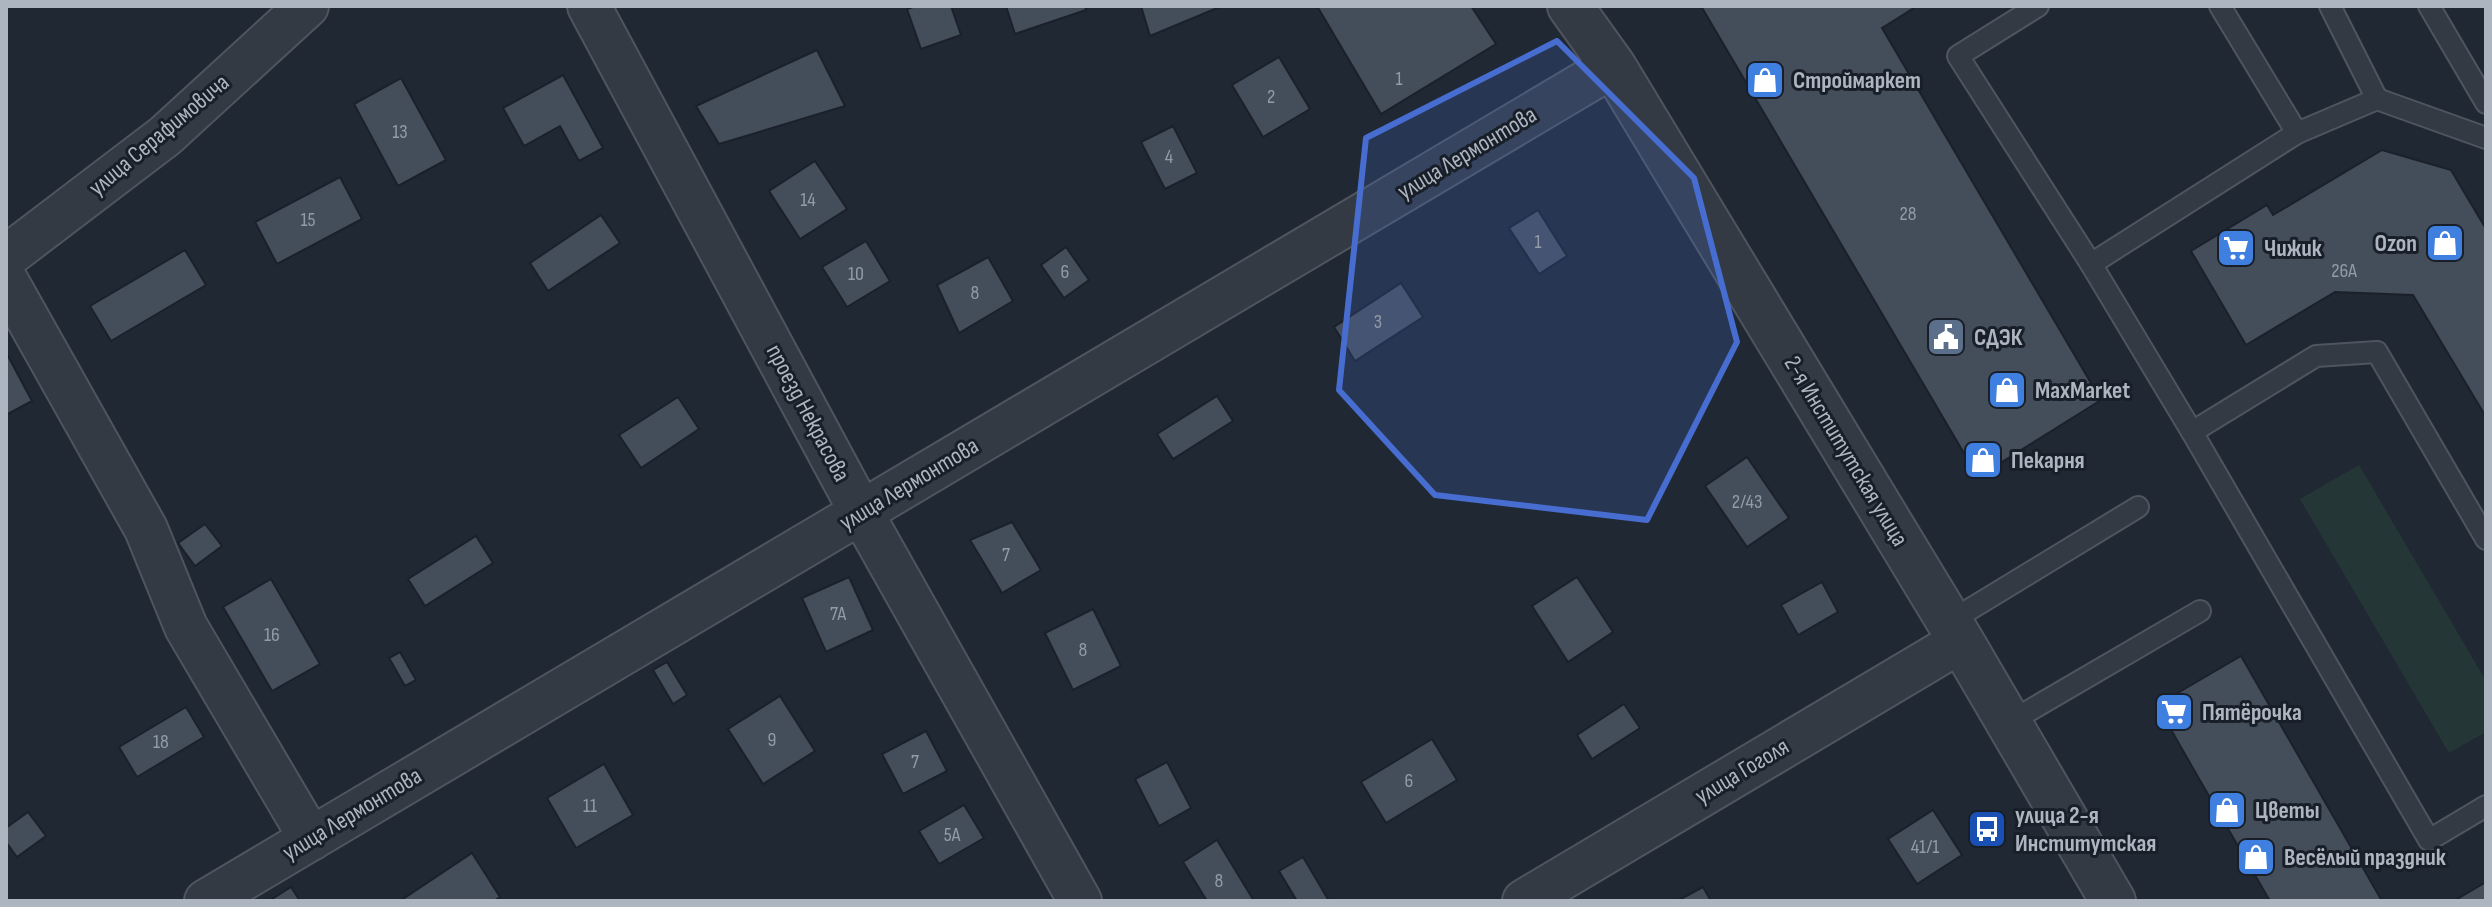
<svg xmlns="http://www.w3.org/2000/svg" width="2492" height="907" font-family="'Sofia Sans Condensed',sans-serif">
<rect width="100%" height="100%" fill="#202833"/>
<path fill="#253636" d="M2359,465l127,216v51l-37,21 -149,-254z"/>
<g fill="#444e5b" stroke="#1b212a" stroke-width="2">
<path d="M916,6h35l10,29 -40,14 -14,-40z"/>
<path d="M1006,6h79l1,4 -71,24z"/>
<path d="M1141,6h81l-72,30z"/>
<path d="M1317,6h154l25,38 -115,70z"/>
<path d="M1701,6h216l-35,22 219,372 -123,77z"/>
<path d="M817,50l28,56 -126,38 -23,-38z"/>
<path d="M1279,57l31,52 -47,28 -31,-52z"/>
<path d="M563,75l40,73 -24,13 -19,-35 -36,20 -21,-38z"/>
<path d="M401,78l45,82 -48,26 -44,-82z"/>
<path d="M1173,126l24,47 -32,16 -24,-47z"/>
<path d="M2382,150l69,20 35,59v188l-73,-122 -78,-3 -89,53 -55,-94 76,-46 6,10z"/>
<path d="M815,161l32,48 -47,30 -31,-48z"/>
<path d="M340,177l22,42 -85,45 -22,-42z"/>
<path d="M1538,210l29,46 -28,18 -30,-46z"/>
<path d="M601,215l19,28 -72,48 -18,-28z"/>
<path d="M866,241l24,40 -43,26 -25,-40z"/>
<path d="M1066,247l23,33 -25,18 -23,-33z"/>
<path d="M185,250l21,35 -95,56 -21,-35z"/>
<path d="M988,257l25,44 -54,32 -22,-48z"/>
<path d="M1401,283l22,34 -68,44 -21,-34z"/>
<path d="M8,356l24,45 -26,14v-58z"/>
<path d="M1217,396l16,25 -60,38 -16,-25z"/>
<path d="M678,397l21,32 -58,39 -22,-33z"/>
<path d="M1747,457l42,61 -42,29 -42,-61z"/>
<path d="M1012,522l29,48 -39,23 -32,-53z"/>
<path d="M205,524l17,22 -27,20 -17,-23z"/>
<path d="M476,536l17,27 -68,43 -17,-27z"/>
<path d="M849,577l24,53 -47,22 -24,-54z"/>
<path d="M1577,577l36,55 -45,30 -36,-56z"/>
<path d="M271,579l49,85 -48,27 -49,-84z"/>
<path d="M1822,582l16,30 -40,23 -17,-30z"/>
<path d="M1093,609l28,57 -48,24 -28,-57z"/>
<path d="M400,652l16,28 -11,6 -16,-28z"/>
<path d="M2241,656l141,245h-112l-72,-124 -41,-72z"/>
<path d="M667,662l20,33 -14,9 -20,-34z"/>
<path d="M780,696l35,55 -52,33 -35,-55z"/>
<path d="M1624,704l16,24 -48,31 -15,-24z"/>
<path d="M186,707l18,30 -67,40 -18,-30z"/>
<path d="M926,731l21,40 -44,23 -21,-40z"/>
<path d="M1432,739l25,41 -71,43 -25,-41z"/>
<path d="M1167,762l24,46 -32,18 -24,-47z"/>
<path d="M604,764l29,51 -57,33 -29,-50z"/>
<path d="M964,805l20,33 -45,26 -20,-33z"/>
<path d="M1933,810l29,45 -45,29 -29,-45z"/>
<path d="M28,812l18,24 -29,21 -11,-15v-14z"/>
<path d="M1217,840l37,61h-47l-24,-39z"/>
<path d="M472,853l28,44 -6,4h-94z"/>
<path d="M1303,857l26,44h-32l-18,-30z"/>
<path d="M2486,882v19h-32z"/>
<path d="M291,887l9,14h-31z"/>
<path d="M1703,887l8,14h-34z"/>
</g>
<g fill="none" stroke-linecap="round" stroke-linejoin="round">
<defs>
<g id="service">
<path d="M2038,6l-80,50 133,208 101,168 124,-76 61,-4 109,187"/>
<path d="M2429,6l57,97"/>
<path d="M2377,99l109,39"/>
<path d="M2297,133l80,-34 -47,-93"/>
<path d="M2091,264l206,-131 -77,-127"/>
<path d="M2192,432l237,408 57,-34"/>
<path d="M1949,622l189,-115"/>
<path d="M2008,723l192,-112"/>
</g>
<g id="minor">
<path d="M589,6l272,506 219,389"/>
<path d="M6,257l159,-121 142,-130"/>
<path d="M6,280l140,249 40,98 125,212"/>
<path d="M206,901l1407,-835"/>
<path d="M1524,901l437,-260"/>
</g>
<path id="tertiary" d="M1570,6l43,60 348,575 152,260"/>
</defs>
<use href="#service" stroke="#4e555f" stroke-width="24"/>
<use href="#minor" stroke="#4e555f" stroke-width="46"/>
<use href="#tertiary" stroke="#4e555f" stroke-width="48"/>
<use href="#service" stroke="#333a44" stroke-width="20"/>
<use href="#minor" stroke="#333a44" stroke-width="42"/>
<use href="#tertiary" stroke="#333a44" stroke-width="44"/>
</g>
<path fill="#486dd1" fill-opacity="0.2" stroke="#486dd1" stroke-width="6" stroke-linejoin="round" d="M1557,41l137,137 43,164 -90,178 -212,-25 -96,-105 27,-252z"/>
<defs>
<symbol id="shop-square" viewBox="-11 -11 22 22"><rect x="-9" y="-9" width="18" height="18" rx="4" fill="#3f7fe0" stroke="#191f28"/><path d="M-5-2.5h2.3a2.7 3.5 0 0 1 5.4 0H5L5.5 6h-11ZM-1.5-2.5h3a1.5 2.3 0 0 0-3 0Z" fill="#fff"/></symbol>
<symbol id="supermarket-square" viewBox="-11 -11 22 22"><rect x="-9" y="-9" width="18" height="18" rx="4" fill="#3f7fe0" stroke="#191f28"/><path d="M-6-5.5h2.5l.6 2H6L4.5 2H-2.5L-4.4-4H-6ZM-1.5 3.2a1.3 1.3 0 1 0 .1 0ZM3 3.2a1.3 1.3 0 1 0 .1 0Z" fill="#fff"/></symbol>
<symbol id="civic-square" viewBox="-11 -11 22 22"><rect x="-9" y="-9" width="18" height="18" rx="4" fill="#5c6f8a" stroke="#191f28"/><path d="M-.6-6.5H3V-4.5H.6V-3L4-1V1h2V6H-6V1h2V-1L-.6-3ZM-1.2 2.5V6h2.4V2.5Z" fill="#fff"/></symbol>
<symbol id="bus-square" viewBox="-11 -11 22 22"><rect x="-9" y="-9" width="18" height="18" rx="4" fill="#1a4fb4" stroke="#191f28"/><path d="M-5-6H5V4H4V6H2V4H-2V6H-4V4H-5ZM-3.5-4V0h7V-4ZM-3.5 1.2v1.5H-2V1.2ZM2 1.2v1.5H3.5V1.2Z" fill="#fff"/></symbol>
</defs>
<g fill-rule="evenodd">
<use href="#shop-square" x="1743" y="58" width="44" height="44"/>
<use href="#shop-square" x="2423" y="221" width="44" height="44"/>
<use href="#supermarket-square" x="2214" y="226" width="44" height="44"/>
<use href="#civic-square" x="1924" y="315" width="44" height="44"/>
<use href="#shop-square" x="1985" y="368" width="44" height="44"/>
<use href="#shop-square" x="1961" y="438" width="44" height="44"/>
<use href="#supermarket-square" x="2152" y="690" width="44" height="44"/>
<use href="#shop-square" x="2205" y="788" width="44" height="44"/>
<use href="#bus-square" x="1965" y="807" width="44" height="44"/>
<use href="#shop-square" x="2234" y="835" width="44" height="44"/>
</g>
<g text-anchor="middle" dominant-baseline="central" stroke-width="6" stroke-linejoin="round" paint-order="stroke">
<g font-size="20" fill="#939ba8">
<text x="1399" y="79">1</text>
<text x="1271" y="97">2</text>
<text x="400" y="132">13</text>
<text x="1169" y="157">4</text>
<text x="808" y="200">14</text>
<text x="1908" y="214">28</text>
<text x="308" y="220">15</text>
<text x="1538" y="242">1</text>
<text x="2344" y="271">26А</text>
<text x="1065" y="272">6</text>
<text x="856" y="274">10</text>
<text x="975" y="293">8</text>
<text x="1378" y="322">3</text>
<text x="1747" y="502">2/43</text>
<text x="1006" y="555">7</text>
<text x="838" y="614">7А</text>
<text x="272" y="635">16</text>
<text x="1083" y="650">8</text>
<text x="772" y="740">9</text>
<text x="161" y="742">18</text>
<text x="915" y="762">7</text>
<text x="1409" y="781">6</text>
<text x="590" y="806">11</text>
<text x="952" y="835">5А</text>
<text x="1925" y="847">41/1</text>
<text x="1219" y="881">8</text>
</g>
<g font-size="24" font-weight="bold" fill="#adb5c1" stroke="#191f28" text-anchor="start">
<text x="1793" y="80">Строймаркет</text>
<text x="2417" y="243" text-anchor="end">Ozon</text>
<text x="2264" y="248">Чижик</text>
<text x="1974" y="337">СДЭК</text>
<text x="2035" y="390">MaxMarket</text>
<text x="2011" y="460">Пекарня</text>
<text x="2202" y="712">Пятёрочка</text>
<text x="2255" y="810">Цветы</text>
<text x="2015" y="815">улица 2-я<tspan x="2015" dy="28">Институтская</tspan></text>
<text x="2284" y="857">Весёлый праздник</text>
</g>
<g font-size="24" fill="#adb5c1" stroke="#191f28">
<text transform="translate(159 135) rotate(-40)">улица Серафимовича</text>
<text transform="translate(1467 153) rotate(-31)">улица Лермонтова</text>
<text transform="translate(808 413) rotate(62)">проезд Некрасова</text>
<text transform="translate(1846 451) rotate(59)">2-я Институтская улица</text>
<text transform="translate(909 484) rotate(-31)">улица Лермонтова</text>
<text transform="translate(1742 771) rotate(-31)">улица Гоголя</text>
<text transform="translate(352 814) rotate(-31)">улица Лермонтова</text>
</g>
</g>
<rect width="2492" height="907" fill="none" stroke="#adb5c1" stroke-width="16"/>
</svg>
